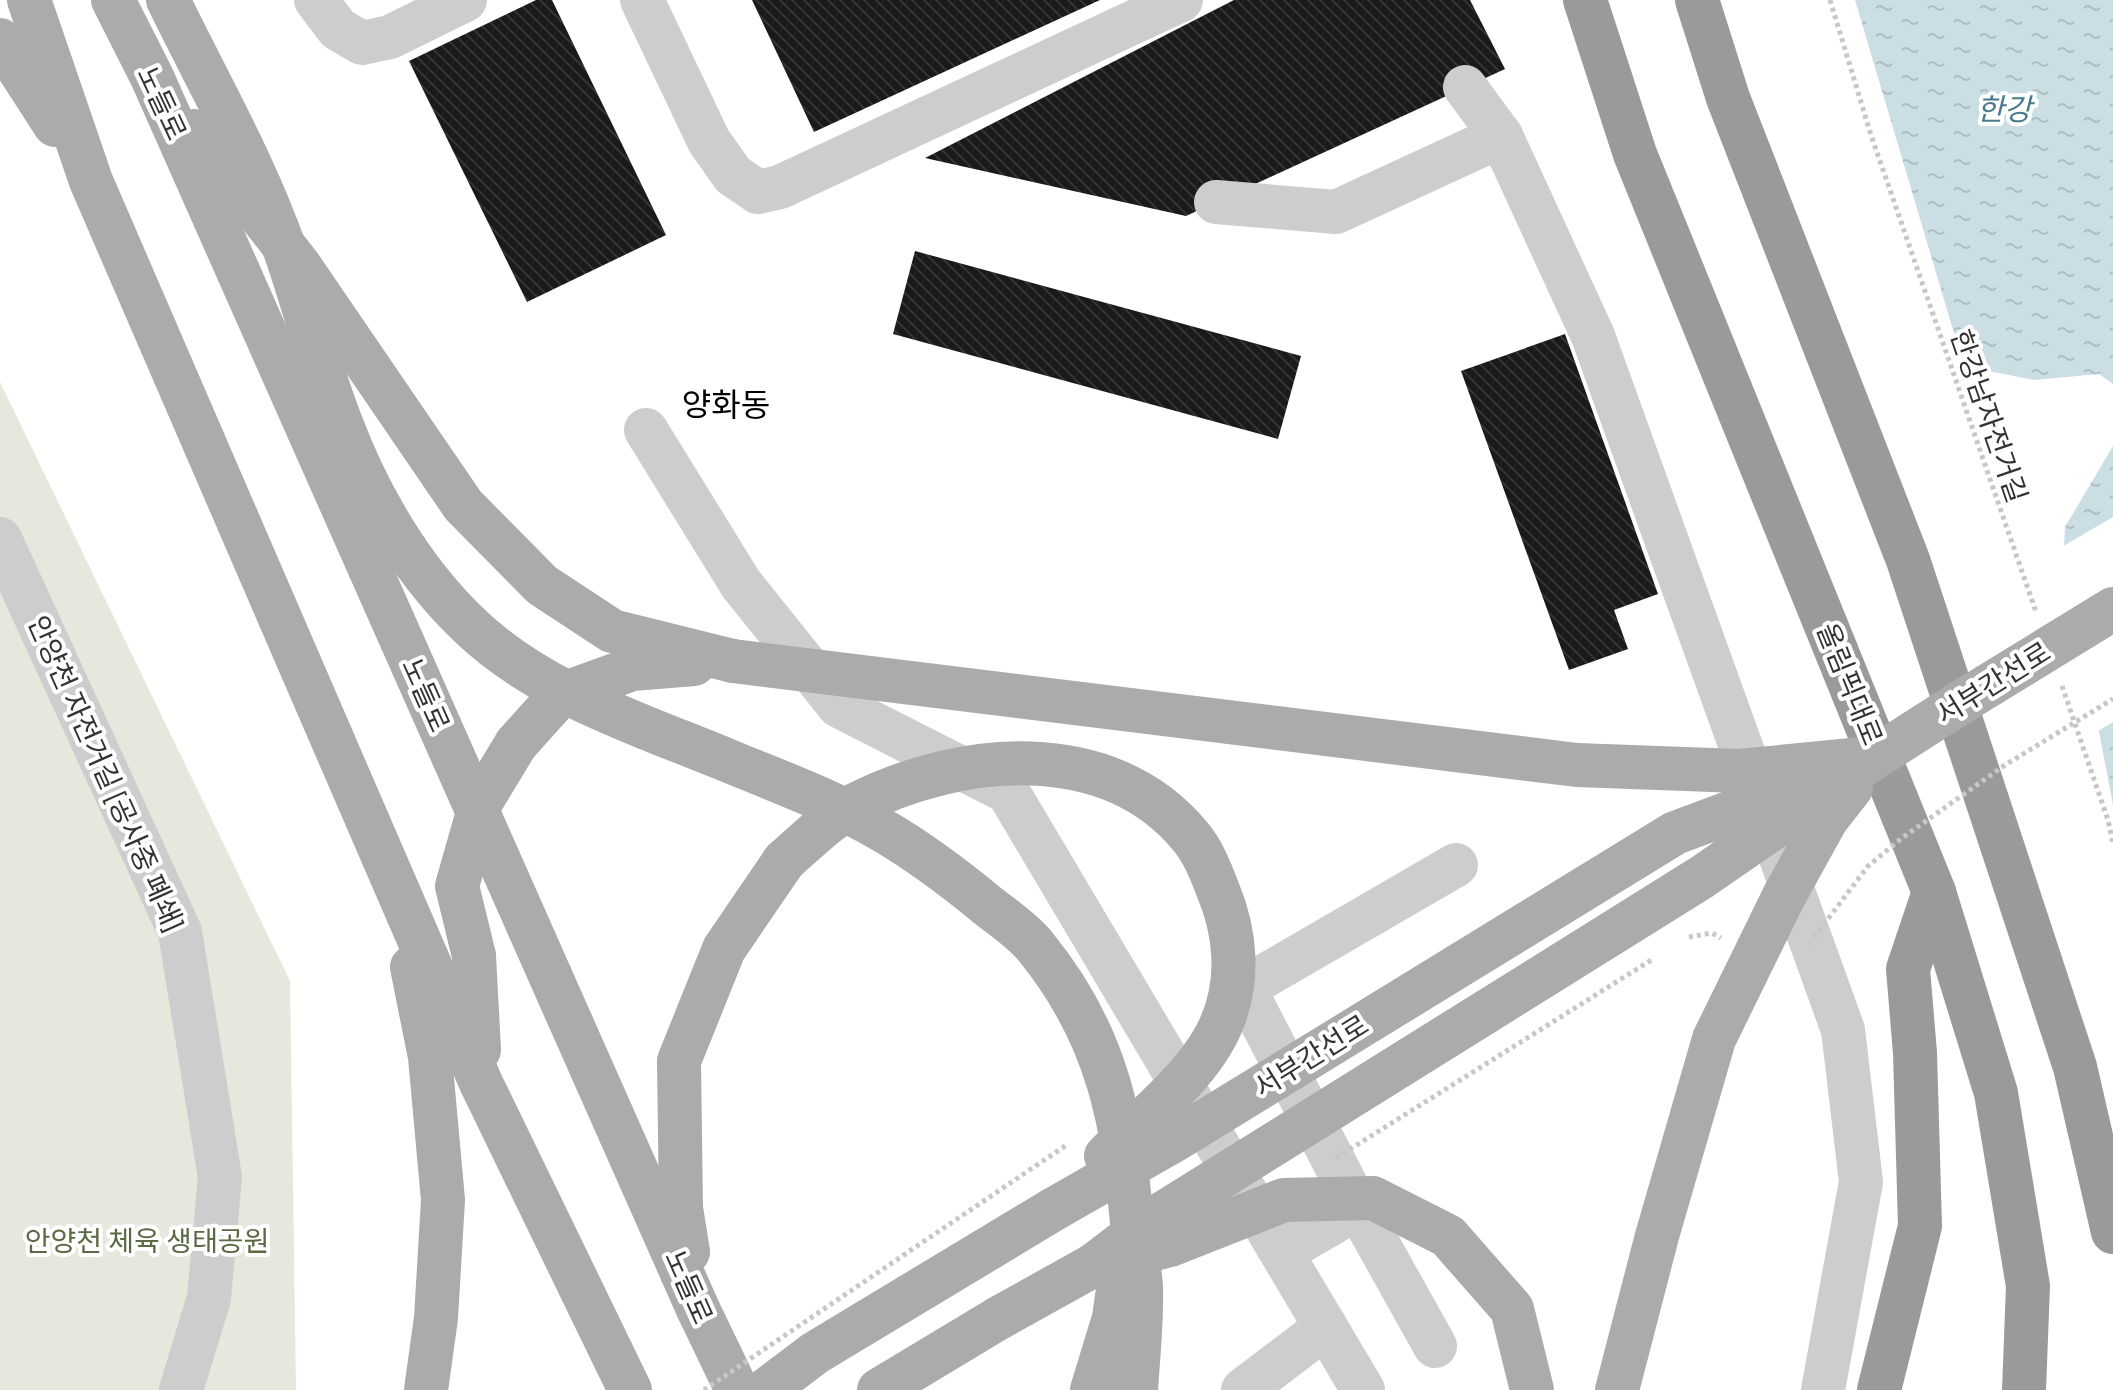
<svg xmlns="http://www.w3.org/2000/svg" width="2113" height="1390" font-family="'Archivo Narrow','Noto Sans KR',sans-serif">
<defs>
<pattern id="water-ripples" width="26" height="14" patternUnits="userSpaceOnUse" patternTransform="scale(2)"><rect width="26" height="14" fill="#cadee4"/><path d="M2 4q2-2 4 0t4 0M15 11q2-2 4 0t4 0" fill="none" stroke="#aebfc4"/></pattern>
<pattern id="building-back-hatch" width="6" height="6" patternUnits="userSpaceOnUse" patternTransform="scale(2)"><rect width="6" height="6" fill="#1a1a1a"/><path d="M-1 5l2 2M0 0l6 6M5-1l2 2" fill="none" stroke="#333"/></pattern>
</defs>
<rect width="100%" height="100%" fill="#fff"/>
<path fill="#e4e8dd" d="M0,382l290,599 6,409h-296z"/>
<g fill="url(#water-ripples)">
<path d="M1855,0h258v384l-14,-10 -65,6 -50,-10 -17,-11 -11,-19z"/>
<path d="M2113,446v359l-49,-258 1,-20z"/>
</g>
<path fill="#fff" d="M2113,517v205l-18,11 -35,-185z"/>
<g fill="url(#building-back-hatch)">
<path d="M536,0h16l114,235 -139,67 -118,-241z"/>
<path d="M752,0h348l-286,132z"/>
<path d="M1234,0h236l35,69 -319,147 -261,-58z"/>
<path d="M915,251l386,105 -23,83 -385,-105z"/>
<path d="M1565,334l93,260 -44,16 14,39 -59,21 -108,-299z"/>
</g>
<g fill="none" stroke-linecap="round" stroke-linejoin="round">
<g stroke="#c7c7c7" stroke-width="5" stroke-dasharray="4 4" stroke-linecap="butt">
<path d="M1830,0l41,135 165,477"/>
<path d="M2062,686l46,134 5,24"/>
</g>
<g stroke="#cdcdcd" stroke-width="44">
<path d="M316,0l22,29 24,14 28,-6 75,-37"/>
<path d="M642,0l67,141 24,34 25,17 22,-5 401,-187"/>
<path d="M1465,87l36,49"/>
<path d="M1216,202l120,10 165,-76 92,200 250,694 18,152 -38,208"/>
<path d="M646,430l95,154 98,122 169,86 355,598"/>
<path d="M0,539l180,393 40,245 -11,121 -28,92"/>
<path d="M1358,1208l-114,-220 212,-123"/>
<path d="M1282,1252l76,-44 77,138"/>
<path d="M1243,1390l83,-63"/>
</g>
<g stroke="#ababab" stroke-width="44">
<path d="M29,0l62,181 390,902 149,307"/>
<path d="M113,0l39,77 546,1232 39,81"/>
<path d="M0,40l55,85"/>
<path d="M194,131l105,134 164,240 79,80 70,46 121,30"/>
<path d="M516,744l44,-49 72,-26 62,-5"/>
<path d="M474,956l5,94"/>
<path d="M412,967l18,90 13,143 -7,118 -10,72"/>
<path d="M688,1252l-7,-44 -2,-147 45,-112 60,-88"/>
<path d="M766,1390l49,-37 239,-144"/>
<path d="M879,1390l118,-71 97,-54"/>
</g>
<g stroke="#9a9a9a" stroke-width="44">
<path d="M1585,0l50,154 299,738 62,201 32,193 -4,104"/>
<path d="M1697,0l31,98 180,462 167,507 38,165"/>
<path d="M1879,1390l41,-164 -5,-173 -7,-84 26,-77"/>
</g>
<g stroke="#c7c7c7" stroke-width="5" stroke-dasharray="4 4" stroke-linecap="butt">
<path d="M1689,937l23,-4 9,5"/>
<path d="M1809,944l59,-78 34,-28 103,-73 108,-66"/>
<path d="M1336,1158l317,-199"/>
<path d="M704,1390l364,-246"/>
</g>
<g stroke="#ababab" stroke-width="44">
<path d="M168,0c36,74 77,146 107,223 26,65 40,134 66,200 27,72 70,146 126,200 69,68 169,100 257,136 53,22 109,42 158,71 38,22 71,47 105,75 16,13 35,25 48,41 74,90 89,178 98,289 2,18 8,36 8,54 1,34 -3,68 -5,101"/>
<path d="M733,661l844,104 162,6 133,-13"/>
<path d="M784,861c23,-20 45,-43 71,-56 104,-53 253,-68 335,31 13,15 21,36 28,54 18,43 22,91 3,135 -21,49 -77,93 -115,131"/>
<path d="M474,956l-17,-70 24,-84 35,-58"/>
<path d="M1054,1209l119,-68 502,-308 137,-51"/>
<path d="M1120,1258l50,-13 114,-45 89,-2 75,38 64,73 20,81"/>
<path d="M1094,1265l60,-46 548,-342 172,-119 89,-57 150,-92"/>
<path d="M1092,1390l22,-72 5,-36"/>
<path d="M1617,1390l40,-154 57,-197 70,-143 42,-76 25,-32"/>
</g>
</g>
<g text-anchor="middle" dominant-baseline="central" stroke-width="8" stroke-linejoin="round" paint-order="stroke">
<g font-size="28" fill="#333" stroke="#fff">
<text transform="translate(162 103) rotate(65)">노들로</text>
<text transform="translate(1989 416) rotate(71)">한강남자전거길</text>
<text transform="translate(1993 683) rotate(-32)">서부간선로</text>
<text transform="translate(1850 684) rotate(68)">올림픽대로</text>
<text transform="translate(426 695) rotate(66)">노들로</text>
<text transform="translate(106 773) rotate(66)">안양천 자전거길 [공사중 폐쇄]</text>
<text transform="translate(1311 1056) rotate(-32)">서부간선로</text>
<text transform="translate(689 1287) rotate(66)">노들로</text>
</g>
<g font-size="28" fill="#5b6a44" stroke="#fff">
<text x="147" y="1241">안양천 체육 생태공원</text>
</g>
<g font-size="30" font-style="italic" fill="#497a8c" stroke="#fff">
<text x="2004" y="109">한강</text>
</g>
<g font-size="32" fill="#000" stroke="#fff">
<text x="726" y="404">양화동</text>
</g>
</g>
</svg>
